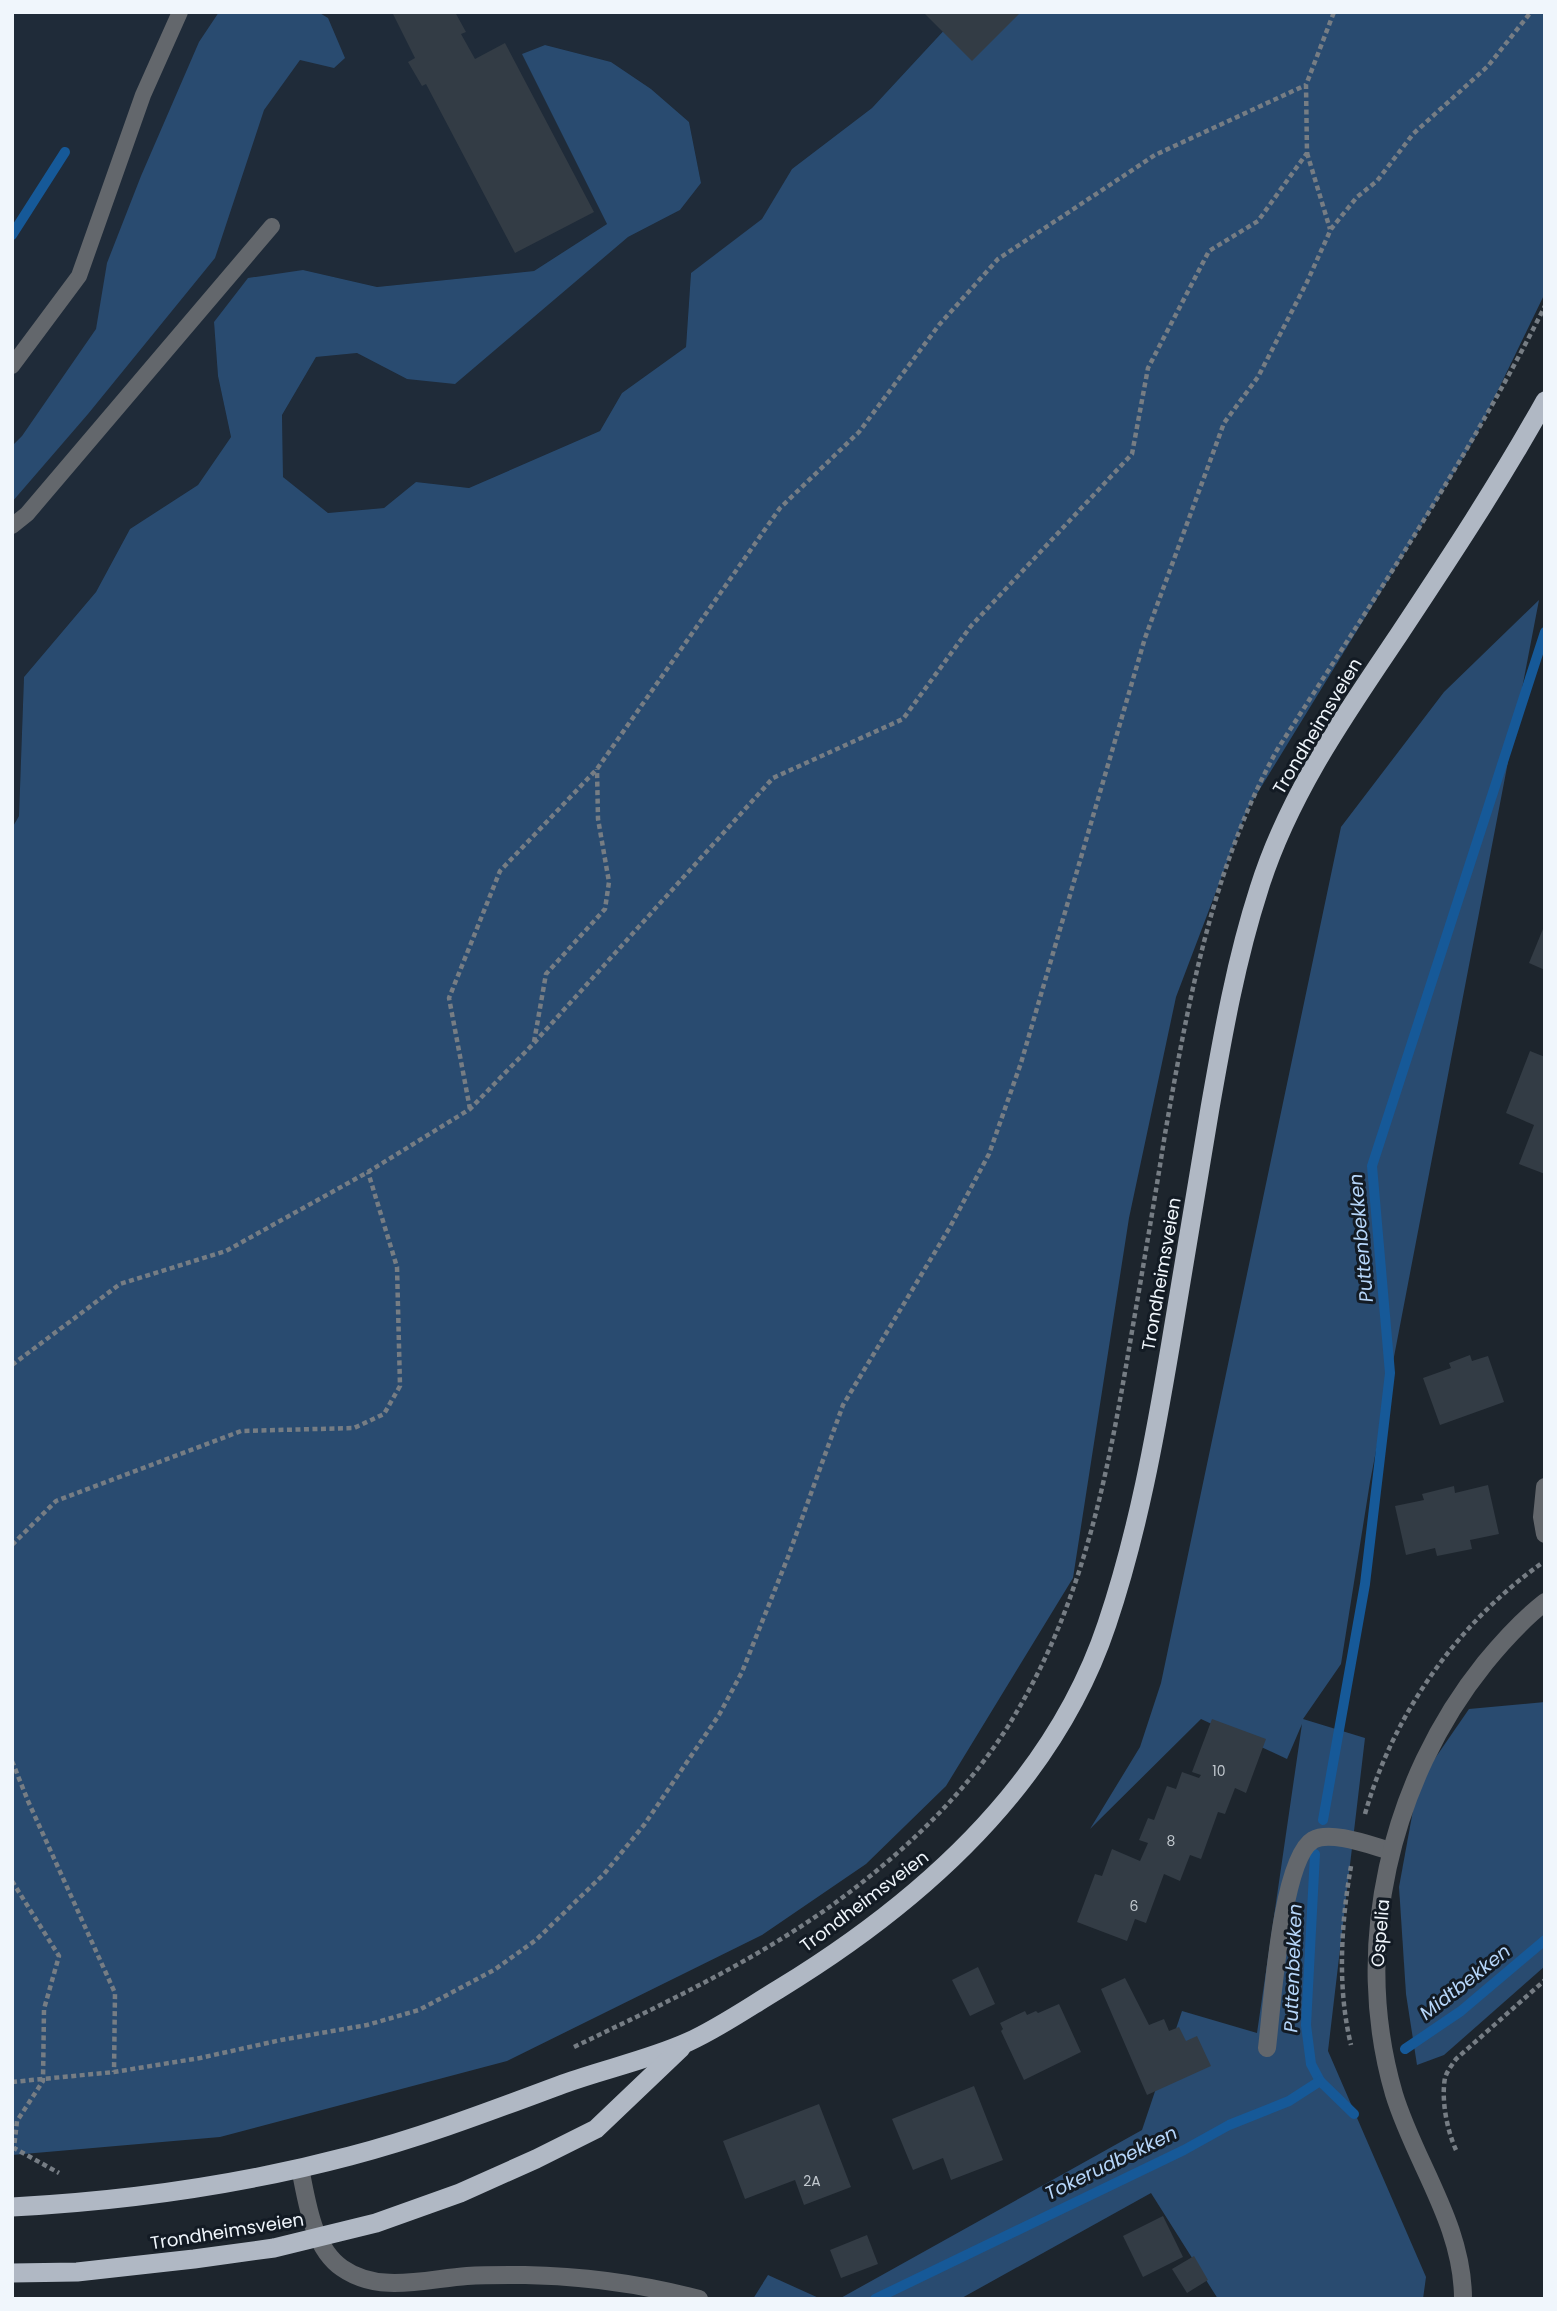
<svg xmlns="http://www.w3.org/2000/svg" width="1557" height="2311" font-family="Poppins,sans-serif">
<rect width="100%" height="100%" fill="#1d252d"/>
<path fill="#1f2b39" d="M12,12h949l-89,96 -80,61 -29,50 -72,54 -5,74 -64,46 -22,38 -131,57 -53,-6 -32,26 -56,5 -45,-36 -1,-62 34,-58 41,-4 50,26 221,-142 52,-27 21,-27 -12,-61 -38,-33 -40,-27 -66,-17 -22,9 84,170 -73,47 -157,16 -74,-17 -89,52 4,54 13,61 -33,48 -68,44 -34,63 -72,85 -5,139 -7,12z"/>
<g fill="#294b70">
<path d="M219,12h99l10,6 17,40 -11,10 -34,-8 -36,50 -49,148 -127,156 -76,88v-56l10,-10 74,-107 11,-66 34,-87 58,-134z"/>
<path d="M961,12h584v281l-71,147 -227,370 -71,187 -47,221 -56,360 -127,208 -80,78 -104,71 -255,126 -287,76 -208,18v-1327l7,-12 5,-139 72,-85 34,-63 68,-44 33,-48 -13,-61 -4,-54 34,-44 55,-8 74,17 157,-16 73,-47 -85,-170 23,-9 66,17 40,27 38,33 12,61 -21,27 -52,27 -173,147 -48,-5 -50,-26 -41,4 -34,58 1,62 45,36 56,-5 32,-26 53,6 131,-57 22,-38 64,-46 5,-74 71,-54 30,-50 80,-61z"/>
<path d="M1539,600l-169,882 -29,182 -38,55 62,19 -37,313 98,226 -3,22h-205l-67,-106 -191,106h-121l303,-169 40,-119 75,22 45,-309 -15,35 -86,-40 -111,110 50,-82 21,-64 180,-856 103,-135z"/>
<path d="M1545,1702v264l-101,89 -27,10 -11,-71 -7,-107 19,-104 51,-74z"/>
<path d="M768,2275l53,24h-68z"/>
</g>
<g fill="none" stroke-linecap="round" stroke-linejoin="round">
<g stroke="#165998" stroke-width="10">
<path d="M12,235l53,-83"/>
<path d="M1323,1820l42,-236 25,-211 -18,-207 173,-534"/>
<path d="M1315,1854l-9,171 5,39 9,17"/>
<path d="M1405,2049l56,-38 84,-71"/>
<path d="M875,2299l309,-149 45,-25 60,-24 31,-20 34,33"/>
</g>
</g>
<g fill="#333c45">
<path d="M392,12h63l11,20 -5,2 14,25 30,-16 89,169 -79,41 -89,-169 -4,2 -14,-24 7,-4z"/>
<path d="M923,12h98l-49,49z"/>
<path d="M1545,924v46l-16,-7z"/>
<path d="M1530,1051l15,6v117l-26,-10 15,-39 -28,-12z"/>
<path d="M1470,1355l2,6 16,-5 16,46 -64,23 -17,-47 28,-10 -2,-5z"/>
<path d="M1488,1485l11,49 -29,6 2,9 -35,7 -2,-8 -29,7 -11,-49 29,-6 -2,-6 32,-8 1,7z"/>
<path d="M1212,1719l54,20 -20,54 -11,-5 -10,26 -7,-2 -17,47 -11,-4 -10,26 -16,-7 -18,49 -11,-4 -8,22 -50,-19 18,-48 7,2 10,-27 28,12 8,-18 -9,-3 9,-22 6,2 13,-34 9,3 6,-17 17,6 2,-3 -9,-3z"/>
<path d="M978,1967l17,37 -25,12 -18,-36z"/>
<path d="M1125,1978l24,47 15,-6 5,12 10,-4 7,14 11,-5 14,30 -64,29 -46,-106z"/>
<path d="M1059,2004l22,48 -57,28 -23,-49 2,-2 -3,-6 25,-12 2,4 9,-4 2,2z"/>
<path d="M974,2086l29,74 -52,20 -8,-22 -30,12 -21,-51z"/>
<path d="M819,2104l32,83 -47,18 -9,-25 -50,19 -22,-58z"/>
<path d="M1163,2216l20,41 -40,20 -20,-41z"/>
<path d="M867,2235l11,29 -37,14 -11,-28z"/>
<path d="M1194,2256l14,24 -21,13 -15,-24z"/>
</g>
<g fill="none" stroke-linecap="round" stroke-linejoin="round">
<g stroke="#767d84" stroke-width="4.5" stroke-dasharray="5 3.5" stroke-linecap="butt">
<path d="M1307,153l23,76"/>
<path d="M534,1042l12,-68 59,-65 4,-27 -11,-63 -1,-50"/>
<path d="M470,1109l-21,-111 51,-127 97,-102 183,-261 79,-76 80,-107 59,-66 157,-104 151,-70"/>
<path d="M12,1365l108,-81 106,-33 142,-79 102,-63 64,-66 239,-265 130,-59 68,-93 161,-172 16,-86 61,-117 49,-30 49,-68 -1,-68 28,-73"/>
<path d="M12,1545l44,-44 185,-70 113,-3 30,-14 16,-28 -3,-119 -29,-95"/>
<path d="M12,1761l16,40 87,192 -1,79"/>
<path d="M1365,1814c28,-100 93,-191 177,-251"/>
<path d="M1351,1866c-10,58 -14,122 0,179"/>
<path d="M12,1881l47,75 -15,53 -1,72 -26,40 -3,27 45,25"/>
<path d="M574,2047c89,-43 181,-86 261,-144 67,-49 131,-109 175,-180 73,-118 97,-245 120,-380 12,-70 24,-139 35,-209 23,-131 47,-266 112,-384 93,-145 190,-289 268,-444"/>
<path d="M12,2082l102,-10 86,-14 81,-18 86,-15 52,-15 75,-40 42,-30 68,-66 40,-49 75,-110 23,-43 46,-115 55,-152 107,-178 39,-73 32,-91 124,-425 79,-215 34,-46 49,-95 24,-53 26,-32 20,-16 36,-47 75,-68 43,-54"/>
<path d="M1456,2150c-9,-20 -15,-50 -11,-72 2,-7 7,-13 11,-19l89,-79"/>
</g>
<g stroke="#63676c" stroke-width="16">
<path d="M12,366l67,-90 64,-181 37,-83"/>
<path d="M12,526l15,-12 245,-288"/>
</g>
<g stroke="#63676c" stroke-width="18">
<path d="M1545,1487l-3,30 3,17"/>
<path d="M1267,2048c5,-40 14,-189 46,-208 18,-10 59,6 78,11"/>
<path d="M300,2168c7,33 12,79 42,100 37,26 84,11 125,8 19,-1 39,-1 58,-1 59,1 117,9 174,24"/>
<path d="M1463,2299c0,-75 -48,-136 -69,-205 -43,-147 -4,-313 91,-431 18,-22 37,-43 60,-61"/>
</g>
<g stroke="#b0b8c4" stroke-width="19">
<path d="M12,2207c114,-6 228,-22 338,-51 73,-19 143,-46 213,-72 41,-15 85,-24 125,-42 31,-14 61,-35 91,-53 141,-86 274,-203 328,-365 31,-92 48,-187 64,-282 13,-78 26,-156 39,-234 13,-74 26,-148 49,-219 29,-93 85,-173 139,-253 51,-77 102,-154 147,-235"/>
<path d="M12,2273l65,-1 117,-13 80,-11 102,-25 84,-30 76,-34 60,-30 85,-81"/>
</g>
</g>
<g text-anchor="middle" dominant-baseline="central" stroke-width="6" stroke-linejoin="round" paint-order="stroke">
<g font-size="14" fill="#c1c8ce">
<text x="1219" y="1771">10</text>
<text x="1171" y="1841">8</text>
<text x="1134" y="1906">6</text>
<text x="812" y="2181">2A</text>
</g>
<g font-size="18" fill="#f0f6fc" stroke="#131b24">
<text transform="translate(1317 726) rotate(-59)">Trondheimsveien</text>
<text transform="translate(1161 1274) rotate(-80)">Trondheimsveien</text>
<text transform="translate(864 1901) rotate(-37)">Trondheimsveien</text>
<text transform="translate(1380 1933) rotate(-85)">Ospelia</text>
<text transform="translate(227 2231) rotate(-9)">Trondheimsveien</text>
</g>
<g font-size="19" font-style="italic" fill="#b6d6fa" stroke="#131b24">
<text transform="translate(1361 1238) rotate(-95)">Puttenbekken</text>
<text transform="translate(1293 1968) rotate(-88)">Puttenbekken</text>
<text transform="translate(1465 1982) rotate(-38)">Midtbekken</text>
<text transform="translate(1111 2163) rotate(-26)">Tokerudbekken</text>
</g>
</g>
<rect width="1557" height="2311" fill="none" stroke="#f0f6fc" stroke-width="28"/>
</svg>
